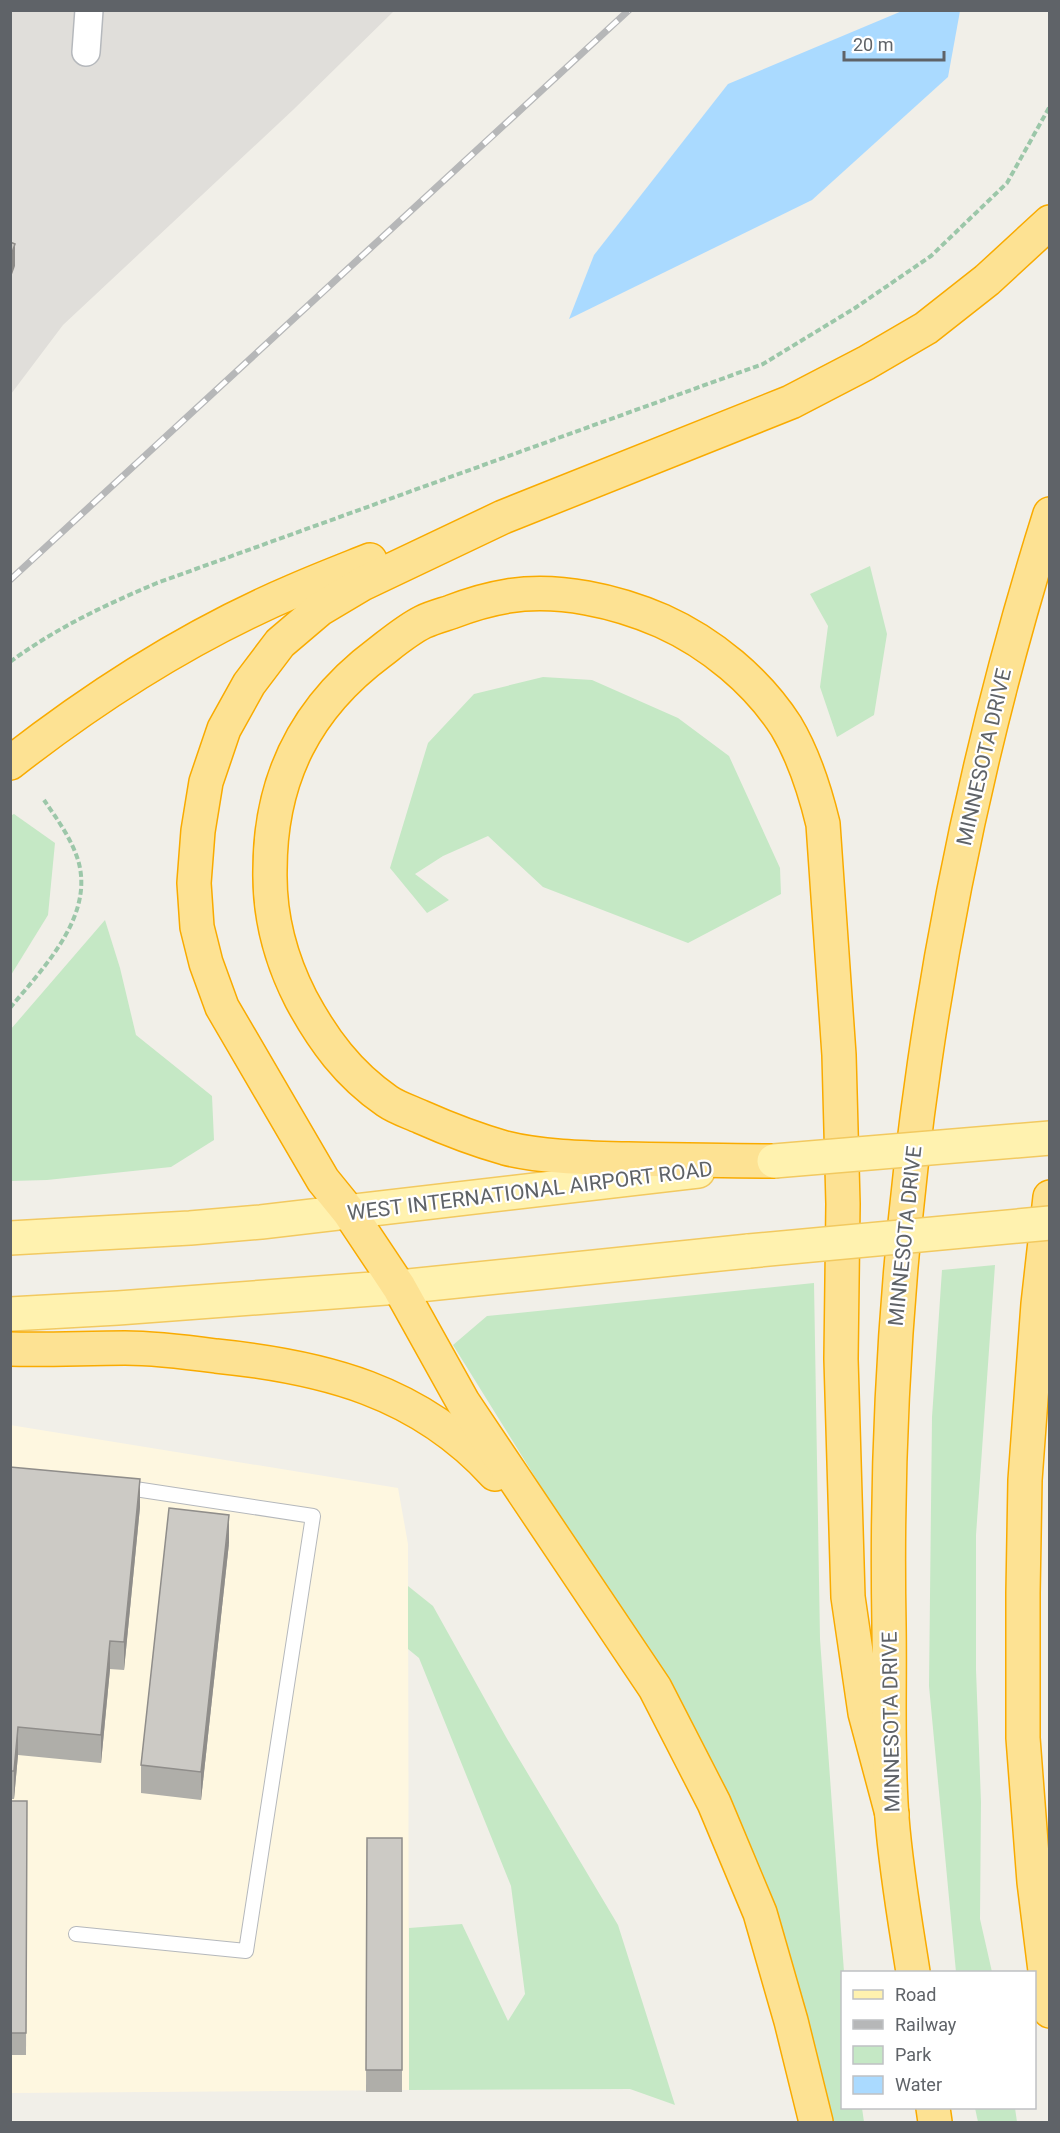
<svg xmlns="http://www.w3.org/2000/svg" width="1060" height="2133" font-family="Roboto,sans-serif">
<rect width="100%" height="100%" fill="#f1efe8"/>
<path fill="#fef7e0" d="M10,1425l388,63 10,56 1,546 -398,3z"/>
<path fill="#e0deda" d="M11,11h383l-100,98 -231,216 -52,69z"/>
<g fill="#c5e8c5">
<path d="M870,566l17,68 -13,81 -37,22 -17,-50 8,-61 -18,-32z"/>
<path d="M543,677l49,3 86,38 51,38 51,112 1,26 -93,49 -145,-56 -55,-51 -45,20 -28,18 34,26 -22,13 -37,-45 38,-125 46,-49z"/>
<path d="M14,814l41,29 -7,72 -37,60 -1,-159z"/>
<path d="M105,920l15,48 16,67 76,61 2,44 -43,27 -124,13 -36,1v-152z"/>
<path d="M995,1265l-19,270v135l5,132 -1,117 12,53h-36l-27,-286 3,-269 10,-147z"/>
<path d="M814,1283l6,356 24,333h-2v136h20l2,14h-31l-47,-168 -100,-234 -233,-375 34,-29z"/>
<path d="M408,1586l25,20 73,131 112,188 57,180 -45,-16 -221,1v-162l53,-4 46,97 17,-27 -14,-108 -92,-228 -11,-9z"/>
<path d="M975,2108h40l2,14h-39z"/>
</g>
<path fill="#aadaff" d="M902,11h58l-12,66 -136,123 -243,119 25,-64 134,-171z"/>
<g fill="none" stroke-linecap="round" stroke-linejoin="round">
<defs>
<path id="service" d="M76,1934l170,17 67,-435 -191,-29"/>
<path id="minor" d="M86,52l3,-42"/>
<g id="primary">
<path d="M10,1238l180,-10 71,-6 437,-51"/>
<path d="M10,1314l108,-6 281,-21 350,-36"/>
</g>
<g id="motorway">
<path d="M10,763c87,-68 183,-129 284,-172 25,-11 51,-21 76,-31"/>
<path d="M774,1161c-50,0 -99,-1 -149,-2 -37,-1 -85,-2 -120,-11 -28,-8 -57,-19 -84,-31 -11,-5 -24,-9 -34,-16 -39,-27 -64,-61 -86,-102 -21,-41 -32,-83 -31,-129 0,-92 36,-163 110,-218 13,-10 27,-22 43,-30 8,-4 19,-7 28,-10 18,-7 38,-13 57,-16 51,-8 108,5 154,25 49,22 95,60 124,105 18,30 29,65 37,98l16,231 4,149 -2,155 7,238 17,116 27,101"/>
<path d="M1050,1197l-12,107 -13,176 -2,113v145l11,144 16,129"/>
<path d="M10,1349c39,1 77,-1 115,-1 30,0 61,4 91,8 108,11 203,35 279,118"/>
<path d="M913,1972c-8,-51 -17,-102 -21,-154 -5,-64 -2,-129 -3,-193 -7,-375 48,-753 161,-1111"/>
<path d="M933,2108l2,14"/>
<path d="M816,2122l-25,-101 -31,-108 -46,-110 -59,-115 -192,-286 -64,-115 -50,-75 -26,-32 -101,-173 -16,-44 -9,-36 -3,-44 4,-52 8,-49 18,-53 25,-45 31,-41 40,-34 42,-25 141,-67 288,-115 75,-39 60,-35 61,-48 63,-58"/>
</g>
</defs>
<use href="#service" stroke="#b5b8bc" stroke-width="16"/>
<use href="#minor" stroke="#b5b8bc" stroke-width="30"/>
<use href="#primary" stroke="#f2c960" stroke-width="36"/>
<use href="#motorway" stroke="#f9ab00" stroke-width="36"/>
<g stroke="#9cc7a9" stroke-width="4" stroke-dasharray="6 3" stroke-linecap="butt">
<path d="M10,662c46,-34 95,-57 147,-79l606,-219 92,-56 76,-52 76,-73 43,-77"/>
<path d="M10,1008c33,-40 85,-92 68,-148 -7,-22 -21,-41 -34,-60"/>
</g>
<use href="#service" stroke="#fff" stroke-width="14"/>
<use href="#minor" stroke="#fff" stroke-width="27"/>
<use href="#primary" stroke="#fff2af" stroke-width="33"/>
<use href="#motorway" stroke="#fde293" stroke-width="33"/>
<defs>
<path id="rail" d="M10,580l619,-570"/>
</defs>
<use href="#rail" stroke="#b6b7b8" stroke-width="7"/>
<use href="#rail" stroke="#fff" stroke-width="4.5" stroke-dasharray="14" stroke-linecap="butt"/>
<defs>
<g id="primary-bridge">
<path d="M774,1161l276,-23"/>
<path d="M749,1251l301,-28"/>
</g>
</defs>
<use href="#primary-bridge" stroke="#f2c960" stroke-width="36" stroke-linecap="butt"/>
<use href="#primary-bridge" stroke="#fff2af" stroke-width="33"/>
</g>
<g fill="#afaea9">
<path d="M10,1467l130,40 -16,163 -14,-1 -9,94 -83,-8 -4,44h-4z"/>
<path d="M229,1543l-28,257 -60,-7v-28z"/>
<path d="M10,1801h17l-1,254h-16z"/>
<path d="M367,1838h35v254h-36z"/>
</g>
<g fill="#8f8d8a">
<path d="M15,244v22l-5,14v-22z"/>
<path d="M140,1479v28l-16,163v-28z"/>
<path d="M229,1515v28l-28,257v-28z"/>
<path d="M110,1641v28l-9,94v-28z"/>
<path d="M18,1727v28l-4,44v-28z"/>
</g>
<g fill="#cccac5" stroke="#8f8d8a" stroke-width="1.5">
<path d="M10,242l5,2 -5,14z"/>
<path d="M10,1467l130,12 -16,163 -14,-1 -9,94 -83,-8 -4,44h-4z"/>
<path d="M169,1508l60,7 -28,257 -60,-7z"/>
<path d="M10,1801h17l-1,232h-16z"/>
<path d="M367,1838h35v232h-36z"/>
</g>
<g text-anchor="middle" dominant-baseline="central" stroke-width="4.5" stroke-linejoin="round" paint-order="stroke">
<g font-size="21" fill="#5f6368" stroke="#fff">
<text transform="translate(984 757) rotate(-77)">MINNESOTA DRIVE</text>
<text transform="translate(530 1191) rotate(-7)">WEST INTERNATIONAL AIRPORT ROAD</text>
<text transform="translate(905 1236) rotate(-84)">MINNESOTA DRIVE</text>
<text transform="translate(891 1722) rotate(-91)">MINNESOTA DRIVE</text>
</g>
</g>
<rect width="1060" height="2133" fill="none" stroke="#5f6368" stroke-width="24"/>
<rect x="841" y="1971" width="195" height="138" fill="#ffffff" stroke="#bfc1c3" stroke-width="1.5"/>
<rect x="853" y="1990" width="30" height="9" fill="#fff2af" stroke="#bfc1c3" stroke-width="1.5"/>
<text x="895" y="2001" font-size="18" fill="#5f6368">Road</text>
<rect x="853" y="2020" width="30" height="9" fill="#b6b7b8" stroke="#bfc1c3" stroke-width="1.5"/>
<text x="895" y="2031" font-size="18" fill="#5f6368">Railway</text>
<rect x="853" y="2046" width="30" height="18" fill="#c5e8c5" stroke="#bfc1c3" stroke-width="1.5"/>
<text x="895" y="2061" font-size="18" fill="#5f6368">Park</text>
<rect x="853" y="2076" width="30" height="18" fill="#aadaff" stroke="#bfc1c3" stroke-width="1.5"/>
<text x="895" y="2091" font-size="18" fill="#5f6368">Water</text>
<path d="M844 51v9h100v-9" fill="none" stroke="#5f6368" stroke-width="3"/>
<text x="853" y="51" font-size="18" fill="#5f6368" stroke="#ffffff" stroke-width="4.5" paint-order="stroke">20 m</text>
</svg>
